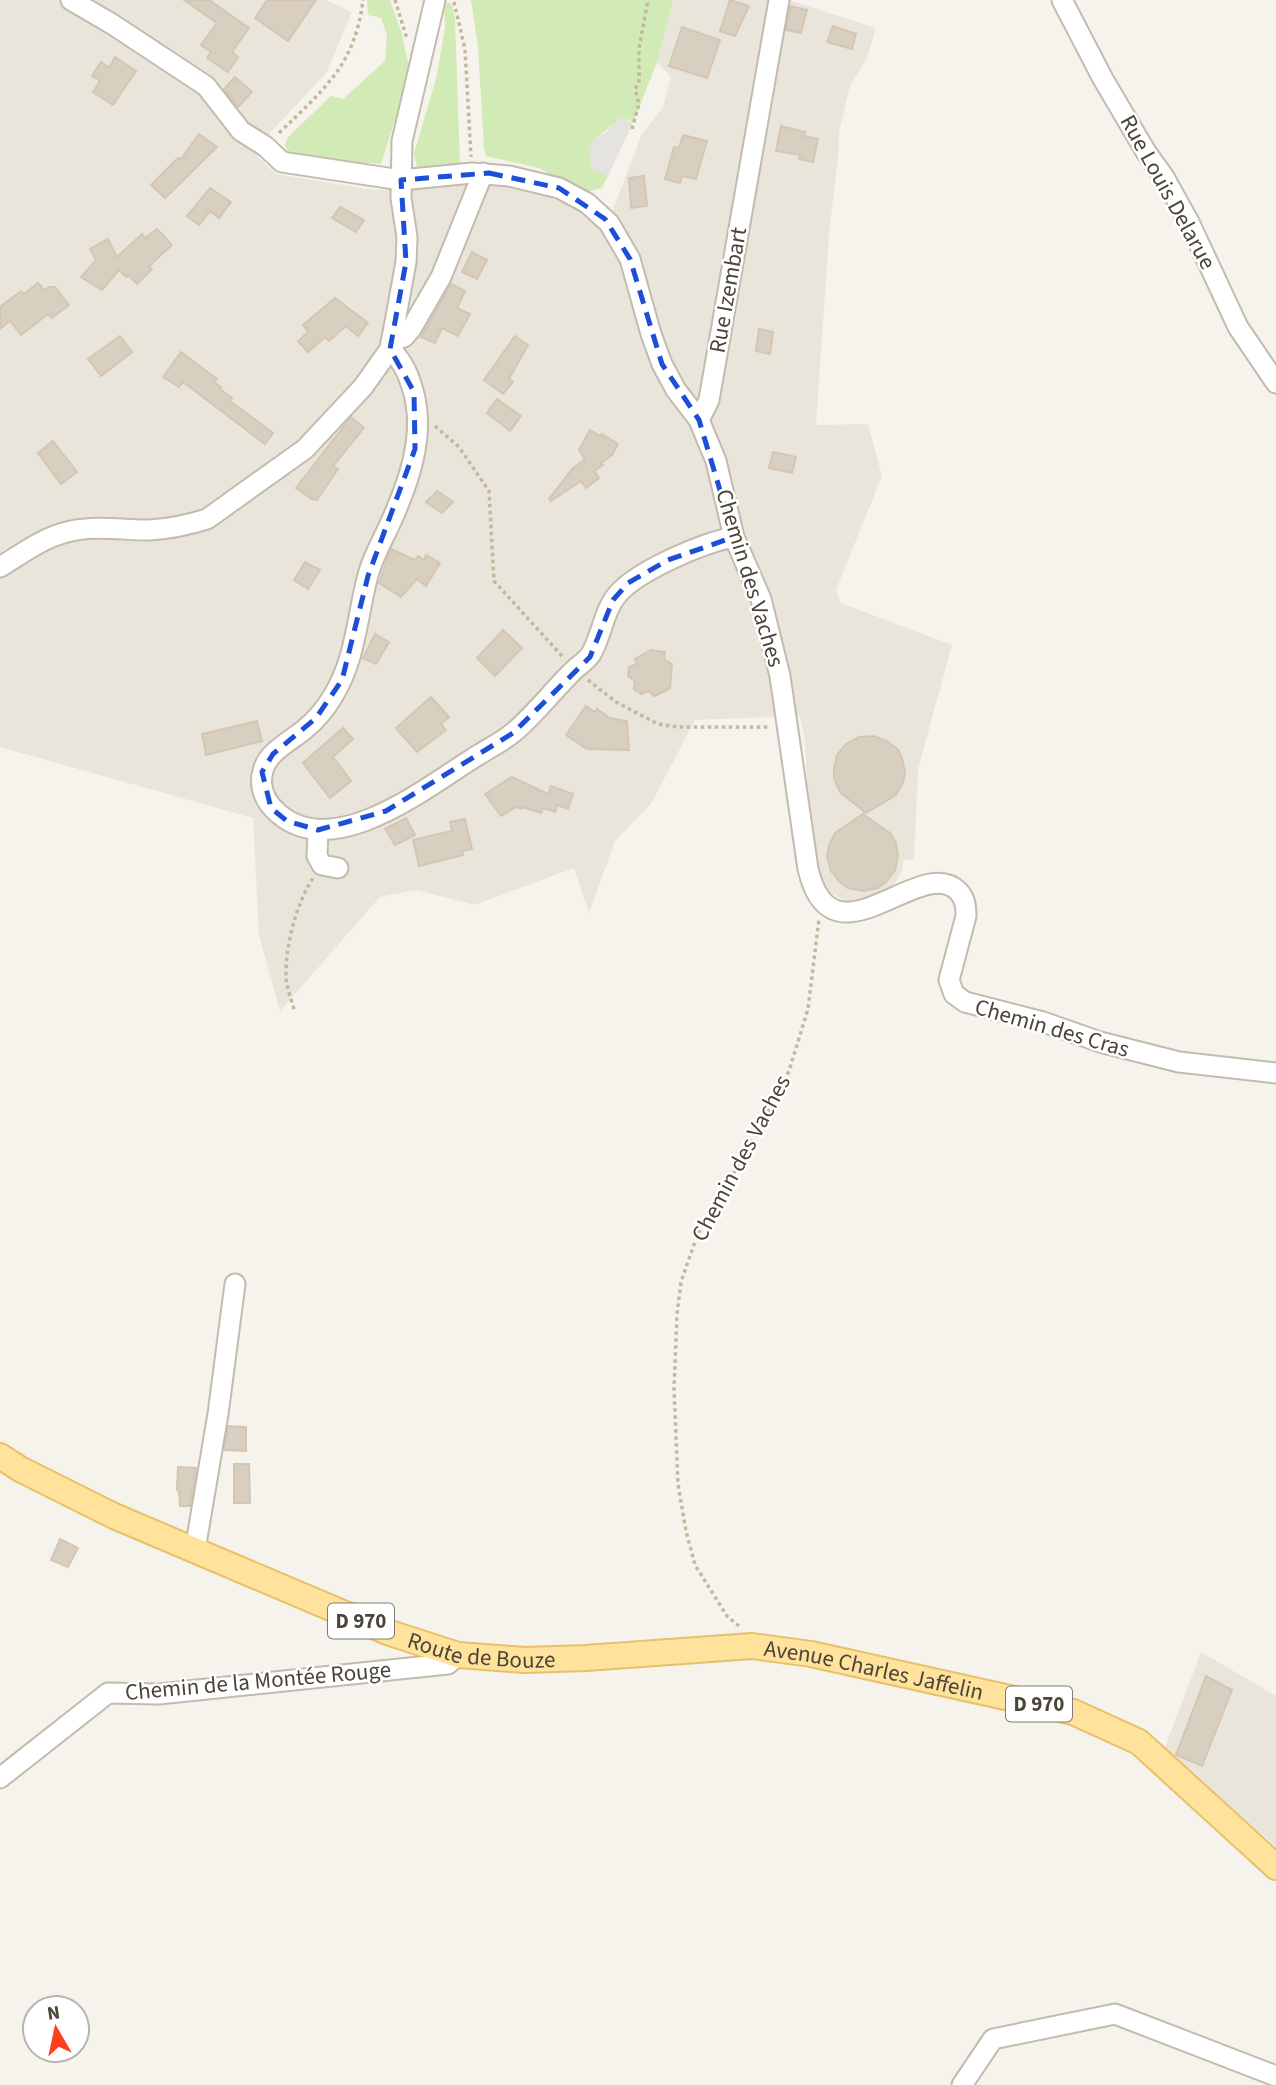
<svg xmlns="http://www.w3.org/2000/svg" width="1276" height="2085" font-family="'Source Sans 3',sans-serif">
<rect width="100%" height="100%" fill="#f6f3ec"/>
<g fill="#eae5da">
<path d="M0,0h326l26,12 -25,60 -57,61 -12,24 18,17 98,16 61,-2 61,-7 44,11 53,26 12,12 37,-96 21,-27 8,-30 -14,-15 16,-62h116l87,28 -10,32 -16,26 -11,46v16l-10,87 -13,190 52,-1 14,52 -46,114 5,13 111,42 -34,124 -4,90 -10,1 -2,11 -10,18 -26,14 -20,-2 -18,-10 -7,-8 -4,-10 -9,-61 -3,-71 -5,-25 -105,4 -44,84 -36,37 -26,72 -15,-45 -100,37 -57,-15 -37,7 -100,114 -21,-76 -6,-117 -253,-71z"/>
<path d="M1201,1652l75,44v150l-52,-43 -30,-31 -30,-22z"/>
</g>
<g fill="#d2eab5">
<path d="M367,0h23l11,31 9,41 -29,92 -80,-5 -12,-3 -4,-12 3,-7 43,-41 12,3 42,-38 2,-26 -6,-17 -13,-3z"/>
<path d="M471,0h202l-16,62 -24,61 -4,-4 -18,7 -17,14 -2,29 16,7 -6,12 -13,3 -28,-10 -22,-13 -53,-12 -2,-8 -6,-101z"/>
<path d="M449,3l3,2 3,13 5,147 -43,2 -3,-13 23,-79 8,-48 -1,-23z"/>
</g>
<path fill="#e5e3e0" d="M621,117l12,6 -25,53 -16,-7 -4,-19 6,-10 11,-7z"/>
<g fill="#d8cfc1" stroke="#d3c7b4" stroke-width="2">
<path d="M184,0h25l40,28 -17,24 6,5 -10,15 -21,-14 4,-6 -10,-7 16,-22z"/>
<path d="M267,0h49l-28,41 -33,-23z"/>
<path d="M730,0l19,6 -14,30 -15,-5z"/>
<path d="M790,6l17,4 -6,23 -15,-3z"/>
<path d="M833,26l23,8 -4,15 -25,-7z"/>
<path d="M682,27l38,13 -13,38 -38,-12z"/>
<path d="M115,57l21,14 -23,34 -20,-13 7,-11 -8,-5 9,-14 8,6z"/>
<path d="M235,77l17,15 -14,15 -14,-18z"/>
<path d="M781,126l24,6 -1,4 14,3 -5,23 -14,-3 1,-4 -24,-4z"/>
<path d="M199,134l18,13 -52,51 -14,-13 27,-27 3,1z"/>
<path d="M683,135l24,6 -11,38 -14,-3 -2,7 -15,-4 9,-32 5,1z"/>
<path d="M644,176l3,30 -16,2 -2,-30z"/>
<path d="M210,188l21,14 -12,16 -9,-7 -11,14 -12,-9z"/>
<path d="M340,207l24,13 -8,12 -24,-14z"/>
<path d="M157,229l15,16 -23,21 3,3 -15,15 -9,-9 -2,2 -7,-7 -17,20 -21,-13 15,-17 -6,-11 18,-10 9,18 25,-23 3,4z"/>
<path d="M472,252l15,8 -10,19 -15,-7z"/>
<path d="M38,283l6,7 5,-3h6l14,18 -17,13 -4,-4 -27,21 -11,-14 -10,8v-22l21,-16 3,3z"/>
<path d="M451,284l14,7 -8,17 13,6 -12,22 -16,-8 -7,15 -14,-6z"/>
<path d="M335,298l33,25 -10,13 -12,-10 -17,15 -4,-4 -17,15 -10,-11 10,-9 -5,-7z"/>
<path d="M759,329l14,3 -3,22 -14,-3z"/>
<path d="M120,336l12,16 -31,24 -13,-17z"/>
<path d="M515,336l13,9 -19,34 4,3 -10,12 -19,-14z"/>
<path d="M181,352l36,27 -3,3 7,5 -1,2 12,9 -2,3 43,32 -8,11 -82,-62 -4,5 -16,-10z"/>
<path d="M497,399l24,17 -11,15 -23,-18z"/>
<path d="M351,417l13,11 -31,38 5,3 -21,31 -5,-1 -16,-11z"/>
<path d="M590,430l10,6 2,-2 16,10 -6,11 -11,8 2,2 -9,6 5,7 -13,10 -5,-7 -30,20 -2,-2 23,-30 13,-10 -6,-9z"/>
<path d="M53,441l24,31 -16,12 -23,-31z"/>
<path d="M773,452l23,5 -4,16 -23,-5z"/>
<path d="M437,491l16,11 -11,11 -16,-11z"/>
<path d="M391,549l24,11 3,-4 6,4 2,-5 14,8 -14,23 -9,-7 -16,18 -22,-14z"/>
<path d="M305,562l15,8 -12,19 -14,-9z"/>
<path d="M503,630l19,18 -27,28 -18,-18z"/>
<path d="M375,634l14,8 -13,22 -13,-6z"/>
<path d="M651,650l14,2 -1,7 8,5 -2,24 -15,8 -7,-5 -7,3 -7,-5 1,-8 -7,-5 1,-9 8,-3 -2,-5z"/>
<path d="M431,697l18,20 -8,7 5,6 -29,22 -21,-24z"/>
<path d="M586,706l9,6 2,-3 13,9 17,3 2,29 -42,-1 -21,-14z"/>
<path d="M257,721l5,20 -56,14 -4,-21z"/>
<path d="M343,728l10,11 -20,18 18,24 -21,17 -27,-35z"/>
<path d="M873,736l14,5 11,9 4,8 3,15 -2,9 -7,13 -30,18 -26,-21 -6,-13v-10l3,-14 9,-11 13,-7z"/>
<path d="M512,777l36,17 3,-8 22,8 -5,15 -11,-4 -2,7 -12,-4 -2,5 -18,-6 -1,2 -6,-2 -15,9 -16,-22z"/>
<path d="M863,814l28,20 5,9 2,13 -3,14 -9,12 -8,6 -15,3 -15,-3 -8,-6 -9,-11 -4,-15 2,-10 6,-13z"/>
<path d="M406,818l9,17 -20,10 -10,-16z"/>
<path d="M465,819l7,30 -10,2 1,4 -44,11 -6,-26 39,-9 -2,-9z"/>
<path d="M228,1426l18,1v24l-22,-1z"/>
<path d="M234,1464h15l1,39h-16z"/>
<path d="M178,1467l18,1 -6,38h-10l-1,-15 -2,-1z"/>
<path d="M60,1539l18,9 -10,19 -17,-7z"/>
<path d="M1206,1676l26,14 -30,76 -26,-11z"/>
</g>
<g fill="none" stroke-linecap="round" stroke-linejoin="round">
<defs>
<g id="minor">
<path d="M71,0l41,24 94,62 35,45 24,15 17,16 119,18 71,-7 37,3 50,12 28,15 22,20 21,36 21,75 11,30 14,26 23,30 17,41 18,76 27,62 19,77 28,193c24,103 112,-16 150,22 7,7 8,15 8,25l-17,64 5,14 11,8 78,20 57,20 79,20 97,11"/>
<path d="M1062,0l41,79 43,73 18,25 25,45 49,105 38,56"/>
<path d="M391,342l13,-5 7,-8 30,-52 42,-104"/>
<path d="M390,349c11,10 18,24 22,38 15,46 -3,95 -22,137 -8,17 -17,33 -22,51 -11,41 -12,84 -35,121 -7,12 -17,24 -28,33 -14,12 -38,23 -42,42 -5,17 3,32 16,43 55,47 145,-25 193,-55 13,-9 29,-16 42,-27 20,-17 38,-40 57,-59 6,-7 15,-11 20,-19 10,-17 12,-39 23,-55 18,-27 89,-56 120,-62"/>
<path d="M699,420l10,-20 70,-400"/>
<path d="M0,567c22,-13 42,-29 67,-35 27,-7 55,-2 82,-2 20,-1 39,-5 58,-11l98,-70 58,-62 27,-38 16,-87 1,-25 -6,-39 1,-57 33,-141"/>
<path d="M318,830l-1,26 5,9 16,3"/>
<path d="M195,1550l23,-136 17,-130"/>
<path d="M0,1778l108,-85 51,1 289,-30 10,-9"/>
<path d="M962,2085l31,-46 122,-25 161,62"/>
</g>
<g id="major">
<path id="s1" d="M0,1456l20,13 94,47 276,117 68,22 67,5 61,-2 166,-12 59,8 262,58 66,30 137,125"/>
</g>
</defs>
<use href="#minor" stroke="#c2bbae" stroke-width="23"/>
<use href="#major" stroke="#e6c16a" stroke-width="28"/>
<g stroke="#c4b79f" stroke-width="3.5" stroke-dasharray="3.5 3.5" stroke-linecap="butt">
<path d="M395,0l12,39"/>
<path d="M454,2l11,47 6,108"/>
<path d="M632,129l7,-25 -4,-15 4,-6v-35l9,-48"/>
<path d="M279,133c44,-43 76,-67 84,-133"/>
<path d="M435,426l24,21 30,44 5,90 68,75"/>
<path d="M588,680l28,22 42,22 20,3h92"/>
<path d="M294,1009c-3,-10 -7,-21 -8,-31 -1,-31 10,-74 27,-100"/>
<path d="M739,1626l-12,-10 -32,-51 -9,-34 -8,-47 -4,-95 3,-75 4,-32 17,-49 49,-82 42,-80 19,-62 11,-90"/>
</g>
<use href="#minor" stroke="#fff" stroke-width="19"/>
<use href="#major" stroke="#ffe39c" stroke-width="24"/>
</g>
<path fill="none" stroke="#1d4ed8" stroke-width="5" stroke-dasharray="14 9" stroke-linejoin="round" d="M489,173l70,15 46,31 25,40 32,105 37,56 35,117 -66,23 -40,23 -15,17 -23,57 -77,76 -127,78 -68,19 -31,-9 -16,-13 -9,-36 11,-18 43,-36 26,-38 26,-104 47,-127 -1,-57 -24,-43 16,-87 -5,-82z"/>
<g text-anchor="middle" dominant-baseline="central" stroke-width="5" stroke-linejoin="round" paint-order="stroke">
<g fill="#fff" stroke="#817c74" stroke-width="2">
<rect x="328" y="1603.5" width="66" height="35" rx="5"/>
<rect x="1006" y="1686.5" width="66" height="35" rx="5"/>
</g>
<g font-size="21" font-weight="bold" fill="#4b4439">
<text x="361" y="1621">D 970</text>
<text x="1039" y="1704">D 970</text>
</g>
<g font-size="23" fill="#4b4439" stroke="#fff">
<text transform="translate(1168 192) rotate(61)">Rue Louis Delarue</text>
<text transform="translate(728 290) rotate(-80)">Rue Izembart</text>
<text transform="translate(750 578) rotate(73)">Chemin des Vaches</text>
<text transform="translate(1052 1028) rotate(16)">Chemin des Cras</text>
<text transform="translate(741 1158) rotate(-62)">Chemin des Vaches</text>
<text stroke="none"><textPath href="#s1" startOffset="523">Route de Bouze</textPath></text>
<text stroke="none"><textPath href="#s1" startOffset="919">Avenue Charles Jaffelin</textPath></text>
<text transform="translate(258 1681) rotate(-5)">Chemin de la Montée Rouge</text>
</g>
</g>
<g transform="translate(56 2029) rotate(351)"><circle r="33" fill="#ffffff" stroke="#b7b4b0" stroke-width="2"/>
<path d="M0-5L12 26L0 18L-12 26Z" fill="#fc3f1d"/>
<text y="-10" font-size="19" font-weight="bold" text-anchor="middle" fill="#4b4439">N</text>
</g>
</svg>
